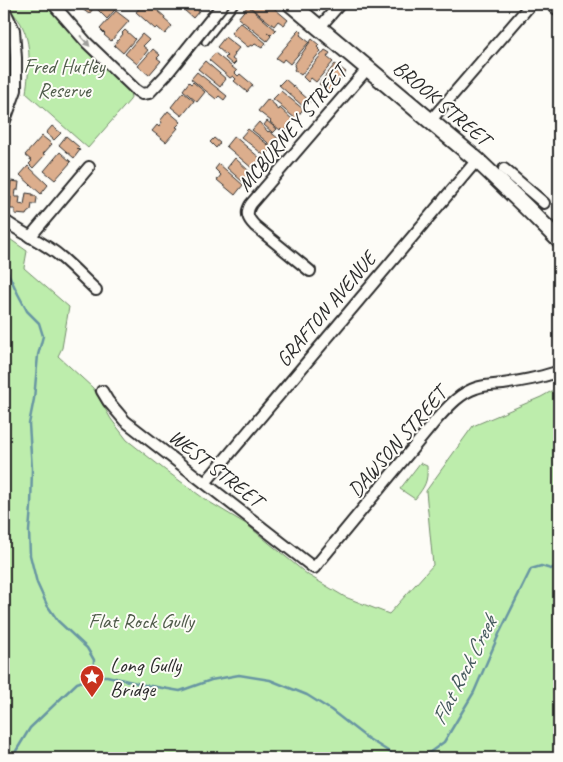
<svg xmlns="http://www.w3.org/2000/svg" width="563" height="762" font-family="Caveat,sans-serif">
<rect width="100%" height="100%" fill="#fdfcf7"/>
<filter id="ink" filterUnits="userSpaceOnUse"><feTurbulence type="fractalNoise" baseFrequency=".02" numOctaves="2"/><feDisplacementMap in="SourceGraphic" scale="10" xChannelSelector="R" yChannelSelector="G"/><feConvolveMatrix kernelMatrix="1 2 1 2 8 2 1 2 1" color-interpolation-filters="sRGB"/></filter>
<g filter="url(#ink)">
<g fill="#bdedac" stroke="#748c6c">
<path d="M4,4h43l53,60 30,29 1,4 -1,3 -42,48 -62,-55c3,-24 7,-49 -6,-71 -4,-6 -10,-12 -16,-18z"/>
<path d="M4,235l23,16 -3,17 45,39 -7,41 -4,8 35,32 18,31 16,21 38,30 41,30 40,24 62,51 37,22 44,17 44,-49 -7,-74 47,-65 68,-29 18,-10v371h-555z"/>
<path d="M420,463l7,3c1,16 -2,20 -12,33l-15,-10z"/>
</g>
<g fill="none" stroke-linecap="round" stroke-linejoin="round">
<g stroke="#6896a2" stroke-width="2.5">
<path d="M4,260l4,13 10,21 9,17 12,12 4,13 -5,19 -4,44 -5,25 3,45 -1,38 -2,24 1,24 7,28 10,22 11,16 29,27 7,12 -1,17"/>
<path d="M13,758l3,-7 14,-23 47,-45 20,-7h10l38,9 35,6 31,-11 28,-5 31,5 37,15 24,15 36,28 29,18 26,2 22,-16 30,-50 25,-58 32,-65 10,-3 10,3 8,-5"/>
</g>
</g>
<g fill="#dcae8d" stroke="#2b2b2b">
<path d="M80,4h17l-8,10 -11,-8z"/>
<path d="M101,4h19l-13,15 -10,-10z"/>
<path d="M143,4h7l15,13 -1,2 8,7 -7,8 -8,-7 -2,2 -19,-17z"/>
<path d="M190,4l9,7 -6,7 -9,-8z"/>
<path d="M253,4h16l19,16 -4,5 -6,-4 -4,5 -24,-19z"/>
<path d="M248,6l28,24 -5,5 -4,-3 4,4 -4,5 -29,-23z"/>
<path d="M116,11l13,10 -18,20 -7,-6 1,-1 -5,-5z"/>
<path d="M240,22l26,21 -4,5 -7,-4 -2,2 -2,-1 -3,2 -17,-14z"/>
<path d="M299,29l3,3 -2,3 9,7 -19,22 -6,-5 -2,3 -6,-4 21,-25 -1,-1z"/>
<path d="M125,30l10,9 -12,14 -9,-8 9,-11 -1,-1z"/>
<path d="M142,34l7,6 -6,6 5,4 -11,14 -12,-10z"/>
<path d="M225,37l14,11 -5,6 1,1 -3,4 4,3 -3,3 -8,-7 2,-2 -10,-9z"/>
<path d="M312,39l7,6 -2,2 4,4 -20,24 -7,-5 1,-2 -1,-3z"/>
<path d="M4,46l6,6 -4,5 1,1 -1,1 4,3 -4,4 2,1 -3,4 -1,-1z"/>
<path d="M153,49l7,6 -3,3 4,3 -12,14 -11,-9z"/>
<path d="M325,50l5,3 -3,4 6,5 -17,20 -5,-4 -3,4 -5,-5z"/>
<path d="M215,53l22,18 -2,2 3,3 2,-2 13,11 -6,7 -13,-11 2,-2 -3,-3 -3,2 -21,-18z"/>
<path d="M205,61l21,18 -6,8 -22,-18z"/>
<path d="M335,64l11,8 -18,22 -5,-5 2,-1 -6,-4z"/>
<path d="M197,72l30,24 -3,4 -5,-4 -3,3 -25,-20z"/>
<path d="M285,79l25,22 -5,7 -26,-23z"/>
<path d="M189,82l2,2 2,-2 12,10 -8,10 -14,-12z"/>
<path d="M281,91l22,18 -7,10 -16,-13 1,-1 -8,-6z"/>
<path d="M183,92l11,9 -12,15 -11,-9z"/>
<path d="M268,99l8,7 -1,1 4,3 1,-2 14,13 -10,11 -3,-4 -1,2 -10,-8 1,-1 -13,-10z"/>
<path d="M168,111l13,11 -5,5 2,1 -12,14 -14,-11 5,-6 2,2 3,-5 -2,-1z"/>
<path d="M267,121l10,8 -4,4 -9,-8z"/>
<path d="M259,122l9,10 1,-1 10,8 -7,7 -20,-16z"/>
<path d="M52,126l9,7 -7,7 -8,-7z"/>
<path d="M248,129l24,19 -7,8 -24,-19z"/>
<path d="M42,136l10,8 -9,10 2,1 -12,13 -4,-4 3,-3 -7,-6z"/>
<path d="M66,136l13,11 -2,2 3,1 -6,8 -15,-13z"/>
<path d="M234,136l27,23 -8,10 -27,-23z"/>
<path d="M214,138l6,5 -4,5 -6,-6z"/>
<path d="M60,152l11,10 -16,18 -11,-9z"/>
<path d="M235,158l15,14 -7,10 -16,-14z"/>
<path d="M219,164l24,21 -8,10 -18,-15 4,-5 -6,-6z"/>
<path d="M28,166l20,19 -7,9 -21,-19z"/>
<path d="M11,181l8,1 -1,8h-2l-1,7h5l-1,7 5,1 2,-12 7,1v2h3l1,2 -1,6h-4l-1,6 -4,3 -1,2 -11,-1v-5h-5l1,-12h-2z"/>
</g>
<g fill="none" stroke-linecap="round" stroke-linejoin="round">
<defs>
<path id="service" d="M205,42l30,-38"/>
<g id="minor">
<path d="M53,4l34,39 49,47 6,4 7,-1 17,-18 57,-71"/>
<path d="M551,4l8,7"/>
<path d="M4,9l10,21 2,28v32l-12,33"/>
<path d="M319,28l21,-24"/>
<path d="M431,120l100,-116"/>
<path d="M504,169l40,34"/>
<path d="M4,220c18,14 40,22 57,37 12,10 23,22 35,33"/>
<path d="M30,237l59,-70"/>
<path d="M310,271l-55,-45c-7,-7 -10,-13 -4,-22l117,-136"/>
<path d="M102,391l6,10 17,20 189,147 123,-149c11,-12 23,-26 39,-31 8,-3 18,-3 27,-4 19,-3 38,-6 56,-13"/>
<path d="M205,483l272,-323"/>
</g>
<path id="secondary" d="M291,4l186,156 50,48 32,32"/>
</defs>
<use href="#service" stroke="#2b2b2b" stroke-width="9"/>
<use href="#minor" stroke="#2b2b2b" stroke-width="14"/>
<use href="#secondary" stroke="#2b2b2b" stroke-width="19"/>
<use href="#service" stroke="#fdfcf7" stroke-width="5"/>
<use href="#minor" stroke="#fdfcf7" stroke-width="10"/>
<use href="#secondary" stroke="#fdfcf7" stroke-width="15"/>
</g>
<defs><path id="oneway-solid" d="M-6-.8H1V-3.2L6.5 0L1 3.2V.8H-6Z" transform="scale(1.25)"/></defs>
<use fill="#9e9e9b" href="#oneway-solid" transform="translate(85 41) rotate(48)"/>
</g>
<defs>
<symbol id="sight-pin" viewBox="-11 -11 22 30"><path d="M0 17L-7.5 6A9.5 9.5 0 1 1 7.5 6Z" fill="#c8321e" stroke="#fdfcf7"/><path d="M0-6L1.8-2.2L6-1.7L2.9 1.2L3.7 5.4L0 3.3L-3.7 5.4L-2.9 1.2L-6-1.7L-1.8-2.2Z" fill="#fff"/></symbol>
</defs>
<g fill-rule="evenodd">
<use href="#sight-pin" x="78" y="663" width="28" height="38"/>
</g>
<g text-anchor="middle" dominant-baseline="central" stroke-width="4" stroke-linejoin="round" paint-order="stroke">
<g font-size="21" fill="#505c4b" stroke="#fdfcf7">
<text x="64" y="66">Fred Hutley<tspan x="64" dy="24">Reserve</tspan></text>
<text x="141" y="621">Flat Rock Gully</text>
</g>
<g font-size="21" fill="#2b2b2b" stroke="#fdfcf7">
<text transform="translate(442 103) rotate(40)">BROOK STREET</text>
<text transform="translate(292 128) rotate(-50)">MCBURNEY STREET</text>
<text transform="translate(326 309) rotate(-50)">GRAFTON AVENUE</text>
<text transform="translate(397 442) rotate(-49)">DAWSON STREET</text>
<text transform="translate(216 468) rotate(38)">WEST STREET</text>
</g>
<g font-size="21" fill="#2b2b2b" stroke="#fdfcf7" text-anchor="start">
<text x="110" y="665">Long Gully<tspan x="110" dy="24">Bridge</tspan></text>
</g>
<g font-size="22" font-style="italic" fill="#44585c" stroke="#fdfcf7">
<text transform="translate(464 671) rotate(-63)">Flat Rock Creek</text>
</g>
</g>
<rect width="563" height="762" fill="none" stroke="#fdfcf7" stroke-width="20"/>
<rect x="10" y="10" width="543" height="742" fill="none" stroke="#2b2b2b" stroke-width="2" filter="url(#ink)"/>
</svg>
